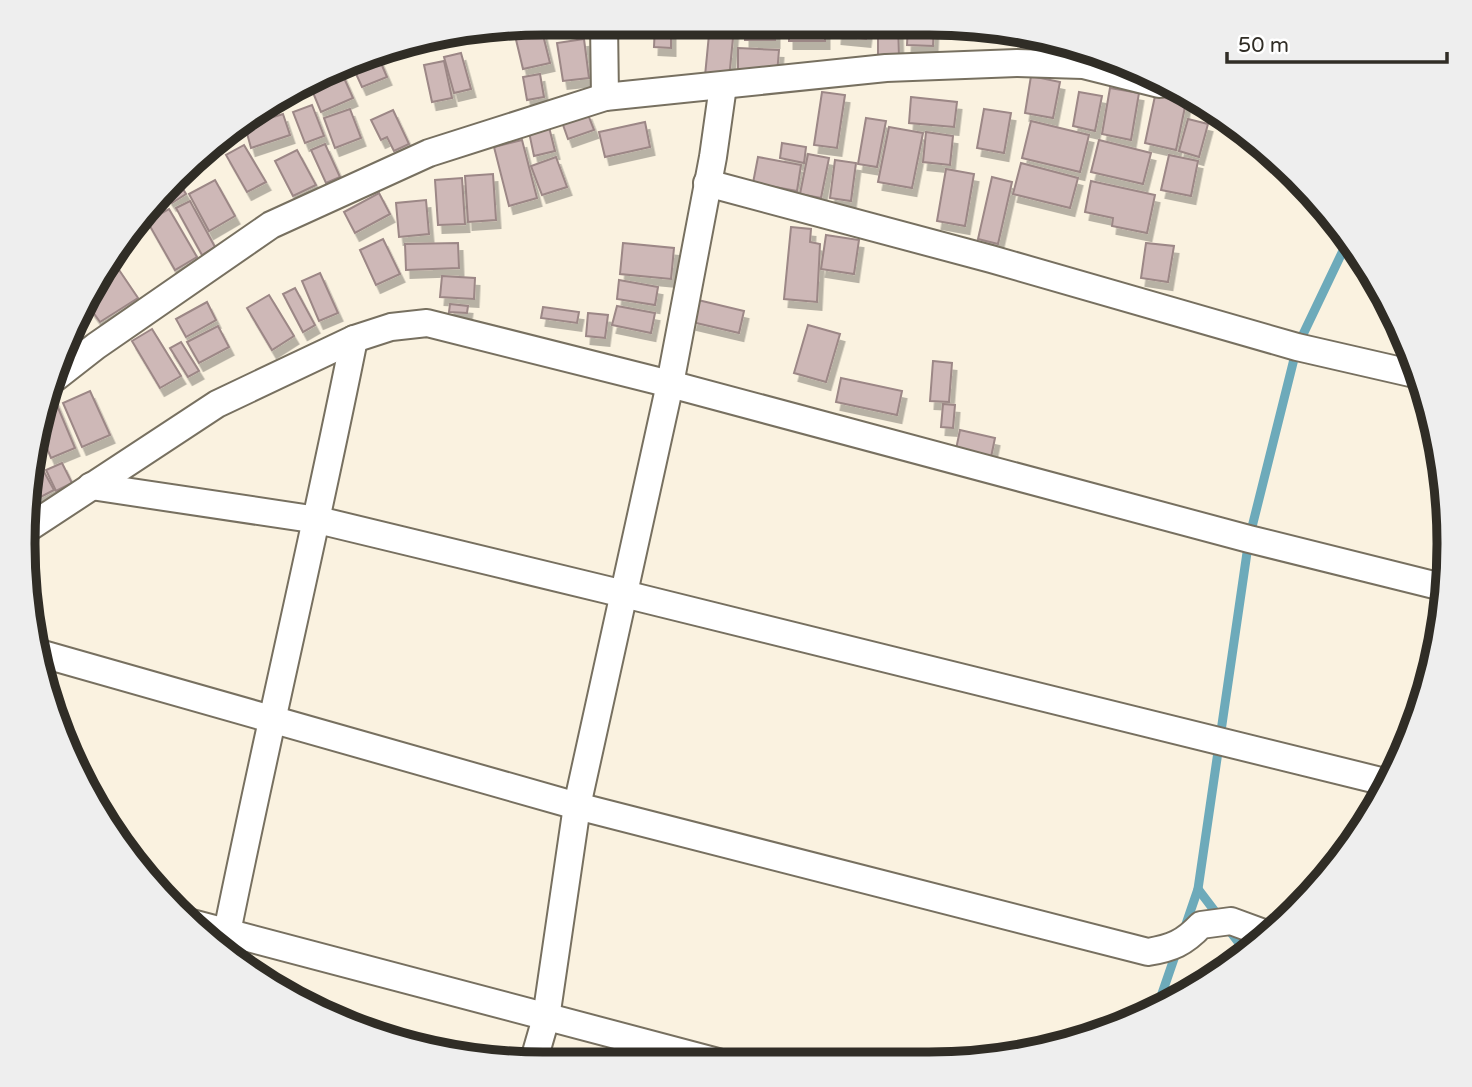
<svg xmlns="http://www.w3.org/2000/svg" width="1472" height="1087" font-family="'Varela Round',sans-serif">
<defs>
<filter id="shadow"><feDropShadow dx="4.5" dy="8" stdDeviation="0" flood-color="#0004"/></filter>
</defs>
<rect width="100%" height="100%" fill="#faf2e0"/>
<g fill="none" stroke-linecap="round" stroke-linejoin="round">
<g stroke="#6daaba" stroke-width="9">
<path d="M1198,889l50,66"/>
<path d="M1184,930l14,-41 51,-350 48,-192 52,-109"/>
<path d="M1157,1008l20,-58"/>
</g>
</g>
<g fill="#ceb8b7" stroke="#9c8786" stroke-width="2" filter="url(#shadow)">
<path d="M540,23l10,40 -27,6 -10,-42z"/>
<rect x="745" y="23" width="30" height="17"/>
<rect x="789" y="23" width="36" height="18"/>
<path d="M655,24h16v24l-17,-1z"/>
<path d="M710,24l24,3 -5,52 -24,-3z"/>
<path d="M838,24h30l-2,15 -29,-3z"/>
<path d="M878,24h20l1,33h-21z"/>
<path d="M908,24h26l-1,22 -26,-1z"/>
<path d="M941,24h23l-1,7 -23,-3z"/>
<path d="M988,28l27,5v2l-27,-2z"/>
<path d="M1023,34l23,4 -1,11 -24,-2z"/>
<path d="M584,39l5,39 -26,3 -6,-38z"/>
<path d="M738,48l41,2 -2,24 -39,-2z"/>
<path d="M461,53l10,36 -17,4 -10,-36z"/>
<path d="M377,54l10,23 -25,10 -10,-22z"/>
<path d="M444,61l8,37 -20,4 -8,-37z"/>
<path d="M340,69l13,29 -32,14 -12,-29z"/>
<path d="M540,74l4,23 -17,3 -4,-23z"/>
<path d="M1031,76l29,6 -7,36 -28,-5z"/>
<path d="M1110,88l29,5 -8,47 -29,-6z"/>
<path d="M822,92l23,3 -8,53 -23,-3z"/>
<path d="M1079,92l23,4 -7,35 -22,-5z"/>
<path d="M1155,96l31,6 -10,48 -31,-7z"/>
<path d="M911,97l46,5 -3,25 -45,-4z"/>
<path d="M312,105l12,31 -19,7 -12,-31z"/>
<path d="M350,109l11,29 -26,10 -11,-30z"/>
<path d="M984,109l27,4 -7,40 -27,-5z"/>
<path d="M393,110l16,34 -15,7 -7,-14 -6,3 -10,-20z"/>
<path d="M587,112l7,18 -26,9 -6,-17z"/>
<path d="M283,114l7,21 -39,13 -6,-22z"/>
<path d="M866,118l20,3 -9,46 -19,-3z"/>
<path d="M1188,119l20,5 -9,33 -20,-6z"/>
<path d="M1031,121l58,14 -9,37 -58,-14z"/>
<path d="M645,122l5,25 -45,10 -6,-25z"/>
<path d="M549,127l6,24 -21,5 -5,-24z"/>
<path d="M889,127l34,6 -11,55 -34,-6z"/>
<path d="M926,132l27,4 -3,29 -27,-3z"/>
<path d="M522,140l15,58 -28,8 -15,-59z"/>
<path d="M1099,140l52,13 -8,31 -52,-12z"/>
<path d="M782,143l24,4 -2,16 -24,-5z"/>
<path d="M325,144l15,33 -14,6 -15,-33z"/>
<path d="M244,145l22,37 -19,10 -21,-37z"/>
<path d="M297,150l19,35 -23,11 -18,-35z"/>
<path d="M808,154l21,4 -8,40 -21,-4z"/>
<path d="M1169,155l29,6 -7,35 -30,-6z"/>
<path d="M556,157l11,30 -25,8 -11,-29z"/>
<path d="M758,157l43,8 -4,26 -44,-8z"/>
<path d="M835,160l21,3 -5,38 -21,-3z"/>
<path d="M1021,163l57,15 -8,30 -57,-14z"/>
<path d="M946,169l28,5 -9,52 -28,-5z"/>
<path d="M493,174l3,46 -28,2 -3,-46z"/>
<path d="M175,176l11,18 -14,9 -8,-12z"/>
<path d="M992,177l20,5 -14,62 -20,-5z"/>
<path d="M462,178l3,46 -27,1 -3,-45z"/>
<path d="M215,180l20,36 -26,15 -20,-37z"/>
<path d="M1091,181l64,14 -8,38 -35,-7 1,-8 -28,-6z"/>
<path d="M379,193l11,21 -35,19 -11,-21z"/>
<path d="M426,200l3,34 -30,3 -3,-34z"/>
<path d="M190,201l25,46 -13,8 -26,-47z"/>
<path d="M169,209l28,48 -22,13 -28,-49z"/>
<path d="M791,227l20,2 -1,13 10,2 -3,58 -33,-3z"/>
<path d="M826,235l33,5 -5,34 -33,-5z"/>
<path d="M383,239l17,35 -24,11 -16,-35z"/>
<path d="M458,243l1,25 -53,2 -1,-26z"/>
<path d="M623,243l51,5 -3,31 -51,-5z"/>
<path d="M1146,243l28,3 -6,36 -27,-4z"/>
<path d="M113,261l25,37 -38,24 -15,-21z"/>
<path d="M320,273l18,40 -19,8 -17,-40z"/>
<path d="M442,276l33,2 -1,21 -34,-2z"/>
<path d="M619,280l39,7 -3,18 -38,-6z"/>
<path d="M295,288l20,37 -12,7 -20,-38z"/>
<path d="M269,295l25,41 -22,14 -25,-42z"/>
<path d="M698,300l46,11 -5,22 -47,-11z"/>
<path d="M207,302l9,18 -30,17 -10,-18z"/>
<path d="M450,304l18,2 -1,7 -18,-1z"/>
<path d="M617,306l38,7 -4,20 -39,-8z"/>
<path d="M543,307l36,5 -2,11 -36,-5z"/>
<path d="M588,313l20,2 -3,23 -19,-2z"/>
<path d="M808,325l32,9 -14,48 -32,-9z"/>
<path d="M218,326l11,21 -30,16 -12,-21z"/>
<path d="M152,329l29,47 -21,12 -28,-47z"/>
<path d="M181,342l18,29 -11,6 -18,-29z"/>
<path d="M933,361l19,2 -3,39 -19,-1z"/>
<path d="M841,378l61,13 -5,24 -61,-13z"/>
<path d="M90,391l20,44 -28,12 -19,-44z"/>
<path d="M54,398l21,50 -24,10 -13,-31 9,-27z"/>
<path d="M943,404l12,1 -2,23 -12,-1z"/>
<path d="M960,430l35,8 -5,24 -35,-8z"/>
<path d="M32,450l22,40 -19,10 -5,-9z"/>
<path d="M62,463l10,20 -16,8 -10,-21z"/>
</g>
<g fill="none" stroke-linecap="round" stroke-linejoin="round">
<defs>
<g id="minor">
<path d="M604,23l1,74"/>
<path d="M707,183l284,76 306,88 122,28"/>
<path d="M55,378l41,-32 175,-121 158,-72 176,-56 281,-29 131,-5 66,2 76,19"/>
<path d="M91,486l227,34 306,74 765,189"/>
<path d="M27,529l190,-125 137,-65 37,-12 36,-4 243,61 579,155 197,49"/>
<path d="M39,653l538,153 571,146c24,-4 36,-9 53,-27l30,-4 38,14"/>
<path d="M188,922l530,140"/>
<path d="M223,952c41,-205 90,-408 131,-613"/>
<path d="M533,1063l13,-45 31,-212 93,-422 43,-227 10,-71"/>
</g>
</defs>
<use href="#minor" stroke="#777060" stroke-width="30"/>
<use href="#minor" stroke="#fff" stroke-width="26"/>
</g>
<path d="M0 0H1472V1087H0ZM543 35H929A508 508 0 0 1 1437 543V544A508 508 0 0 1 929 1052H543A508 508 0 0 1 35 544V543A508 508 0 0 1 543 35Z" fill="#eee" fill-rule="evenodd"/>
<path fill="none" stroke="#302d26" stroke-width="9" d="M543 35H929A508 508 0 0 1 1437 543V544A508 508 0 0 1 929 1052H543A508 508 0 0 1 35 544V543A508 508 0 0 1 543 35Z"/>
<path d="M1227 52v10h220v-10" fill="none" stroke="#302d26" stroke-width="3.5"/>
<text x="1238" y="52" font-size="21" fill="#302d26" stroke="#ffffff" stroke-width="5" paint-order="stroke">50 m</text>
</svg>
